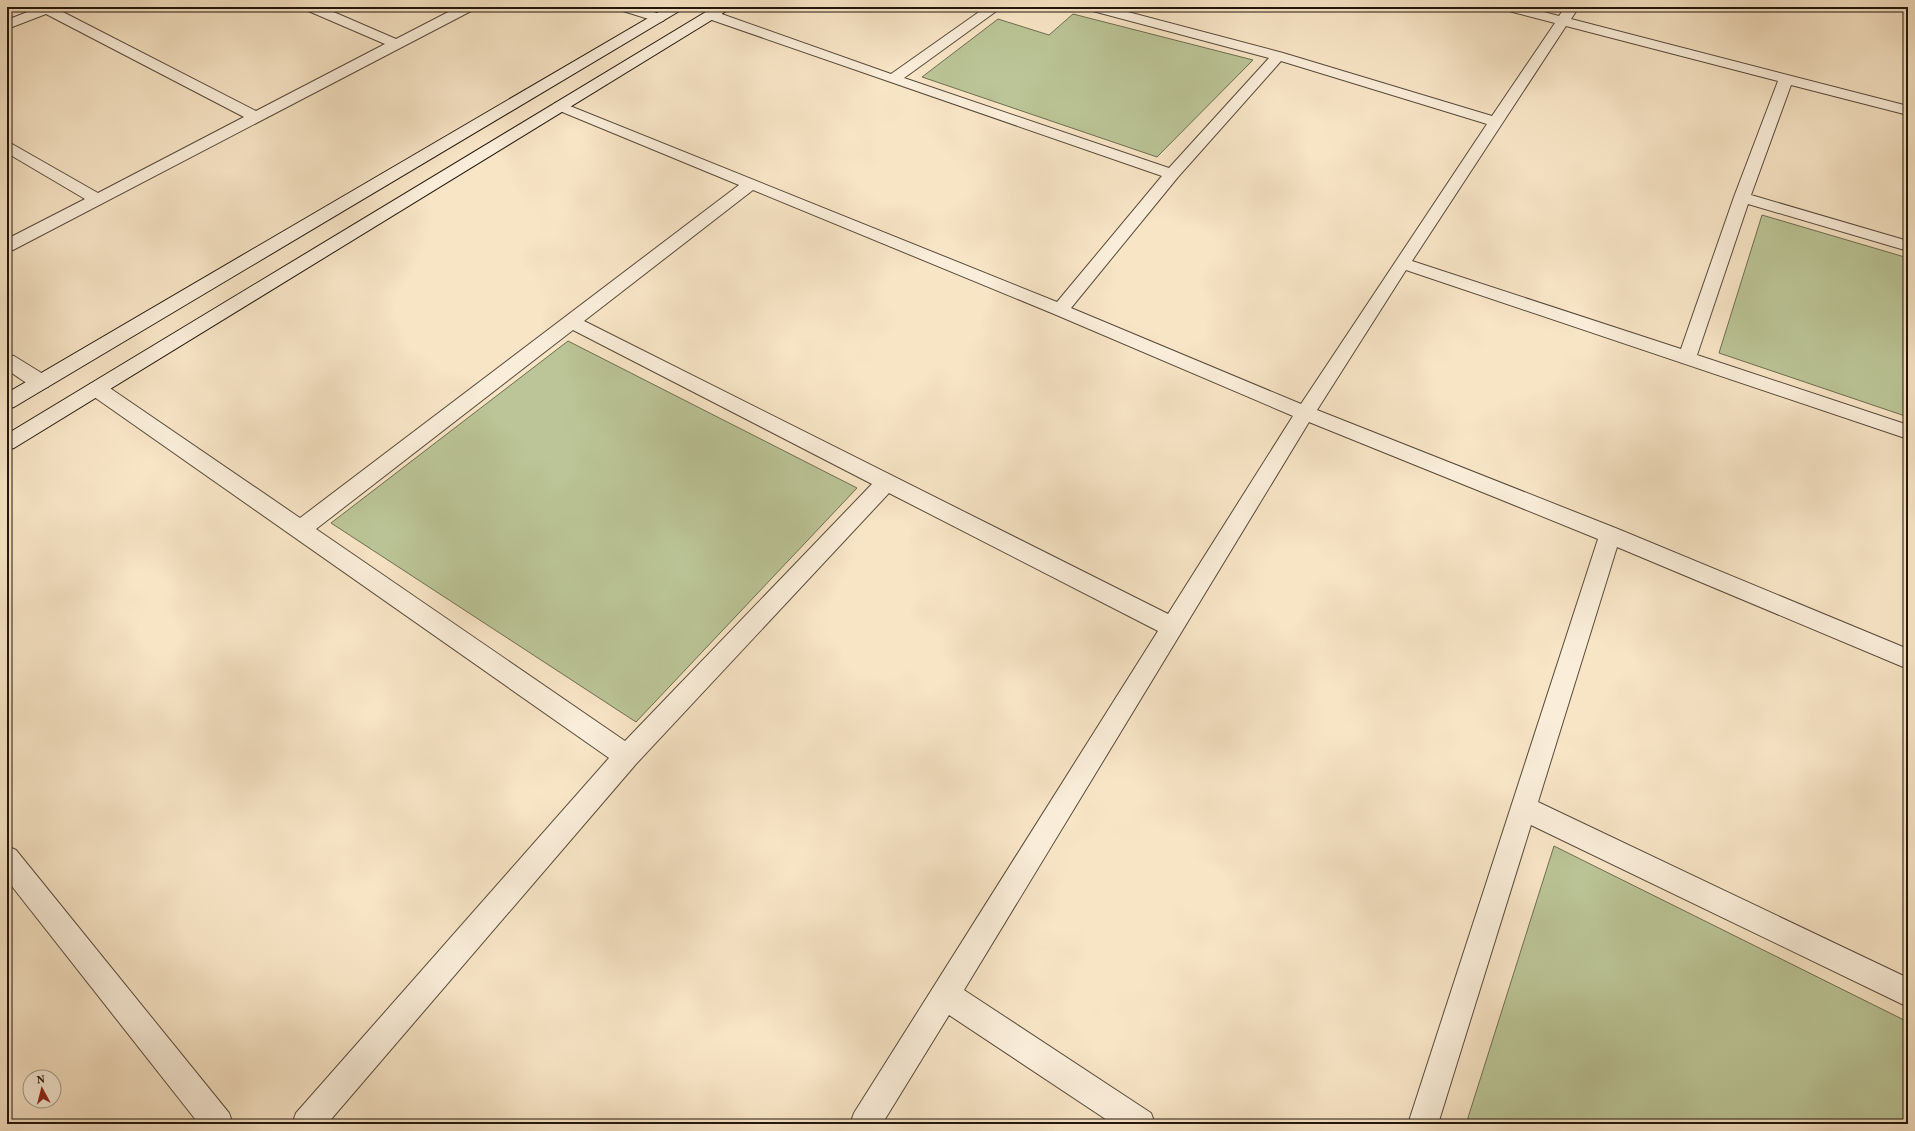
<svg xmlns="http://www.w3.org/2000/svg" width="1915" height="1131" font-family="Vollkorn,serif">
<rect width="100%" height="100%" fill="#f8e5c6"/>
<filter id="stains"><feTurbulence type="fractalNoise" baseFrequency=".005" numOctaves="4"/><feColorMatrix values="0 0 0 0 .2 0 0 0 0 .09 0 0 0 0 .02 0 0 0 .5 -.17"/></filter>
<radialGradient id="worn" r=".72"><stop offset=".6" stop-color="#630" stop-opacity="0"/><stop offset="1" stop-color="#630" stop-opacity=".3"/></radialGradient>
<g fill="#bbc597" stroke="#6e6e51">
<path d="M1073,14l180,46 -96,97 -235,-80 76,-58 51,16z"/>
<path d="M1762,215l146,43v159l-189,-64z"/>
<path d="M568,341l289,147 -221,234 -305,-199z"/>
<path d="M1554,846l354,176v102h-442z"/>
</g>
<g fill="none" stroke-linecap="round" stroke-linejoin="round">
<defs>
<g id="street">
<path d="M40,7h19l-2,2 199,102 129,-67 -79,-34 -2,-3h18l74,32 62,-32h17l-2,3 -460,240 -6,1v-12l78,-40 -78,-46v-11l5,2 86,49 146,-76 -198,-103 -39,15v-9z"/>
<path d="M618,7h20l25,8 2,3 -2,3 -5,1 -38,-12z"/>
<path d="M986,7h16l-98,71 265,90 100,-110 -180,-48 -2,-3h22l174,46 209,63 63,-93 -50,-13 -2,-3h22l34,9 6,-9h14l-8,12 337,87v9l-117,-30 -40,110 157,46v10l-160,-47 -51,151 211,70v14l-502,-169 -89,140 301,119 290,120v20l-291,-122 -79,255 370,176v29l-377,-182 -93,299h-30l190,-585 -289,-117 -345,568 187,123 4,11h-42l-164,-109 -67,109h-32l4,-11 304,-482 -269,-138 -253,271 -309,360h-35l4,-11 313,-355 -519,-364 -3,-5 3,-5 7,-2 7,2 196,134 439,-333 -184,-76 -2,-3 2,-3 5,-1 497,200 105,-126 -456,-158 -2,-3 2,-3h10l175,62zM1566,26l212,55 -44,116 -53,152 -269,-88zM1281,61l206,63 -186,280 -230,-96 107,-131zM753,190l301,124 239,102 -125,198 -584,-293zM573,330l299,154 -247,257 -309,-212z"/>
<path d="M7,355l7,1 34,21 3,5 -3,5c-15,4 -29,-10 -41,-17z"/>
<path d="M7,846l9,4 213,263 4,11h-34l-192,-244z"/>
</g>
<g id="secondary">
<path d="M667,7h16l-2,3 -667,397 -7,2v-16z"/>
<path d="M714,7h16l-2,3 -714,438 -7,2v-16z"/>
</g>
</defs>
<use href="#street" stroke="#584a3a" stroke-width="2"/>
<use href="#secondary" stroke="#22160b" stroke-width="2"/>
<use href="#street" fill="#faeeda" fill-rule="evenodd"/>
<use href="#secondary" fill="#faeeda" fill-rule="evenodd"/>
</g>
<rect width="1915" height="1131" fill="none" stroke="#f8e5c6" stroke-width="24"/>
<rect x="8" y="8" width="1899" height="1115" fill="none" stroke="#22160b" stroke-width="2"/>
<rect x="12" y="12" width="1891" height="1107" fill="none" stroke="#22160b"/>
<g transform="translate(42 1089) rotate(353)"><circle r="19" fill="#faeeda" stroke="#a49887"/>
<path d="M0-3L7 15L0 10L-7 15Z" fill="#8f2418"/>
<text y="-6" font-size="11" font-weight="bold" text-anchor="middle" fill="#22160b">N</text>
</g>
<rect width="100%" height="100%" filter="url(#stains)"/>
<rect width="100%" height="100%" fill="url(#worn)"/>
</svg>
